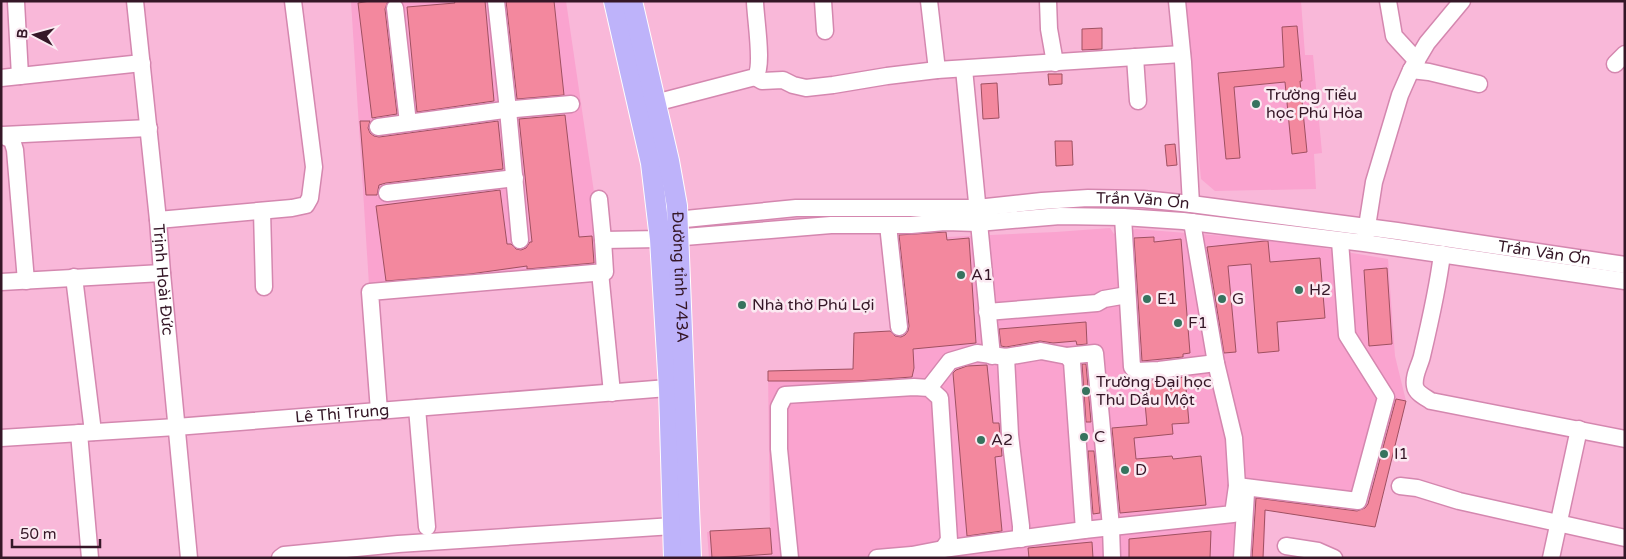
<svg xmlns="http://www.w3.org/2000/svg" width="1626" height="559" font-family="'Varela Round',sans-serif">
<rect width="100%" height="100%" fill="#f9b8d9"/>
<g fill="#faa3cf">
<path d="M351,1h215l39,266 -236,18z"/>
<path d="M1184,1h117l4,54h8l9,98 -8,1 2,35 -101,2 -14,-12z"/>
<path d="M1110,228l4,6 22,-5 139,11 113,19 7,97 11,45 -31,126 -109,-17 -2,48h-555l-2,-26 63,-4 -2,-157 146,-3 -2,-56 41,-2 -6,-73 109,-5z"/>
</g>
<g fill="#f3889e" stroke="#9f5061">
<path d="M370,1h18l-3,8 12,105 -25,4 -14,-115z"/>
<path d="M454,1h31l9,100 -77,11 -10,-105 48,-4z"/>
<path d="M506,1h48l10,94 -47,4z"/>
<path d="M1297,26l5,55h-2l7,71 -15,2 -7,-72 -51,5 6,71 -14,1 -8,-86 66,-6 -2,-40z"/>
<path d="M1102,28v21l-20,1v-21z"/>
<path d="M1048,74h14v10l-13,1z"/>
<path d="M997,83l2,35 -16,1 -2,-35z"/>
<path d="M565,115l14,122 13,-1 2,27 -67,6v-3l-57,8 -84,7 -10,-75 124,-16 7,54h4l5,5 5,1 5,-2 4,-6h2l-13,-123z"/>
<path d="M360,121h10l-2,7 2,5 4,3 5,1 119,-16 5,48 -117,14 -7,2 -2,10h-11z"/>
<path d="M1055,141h17l1,24 -17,1z"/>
<path d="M1175,144l2,21 -10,1 -2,-21z"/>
<path d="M946,232l1,8 22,-2 7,105 -63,6 1,19 -2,9 -56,4h-88v-10l85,-2 1,-36 36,-2 5,5 6,1 4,-2 3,-4 1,-5 -10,-91z"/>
<path d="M1154,237v5l27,-3 9,114 -7,1v3l-41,4 -8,-123z"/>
<path d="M1265,241h3l2,21 50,-4 5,60 -48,4 2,29 -21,2 -7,-89 -23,2 8,86 -12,1 -17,-106z"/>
<path d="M1387,268l5,76 -23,2 -5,-76z"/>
<path d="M1086,322l1,22 -10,1 -1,-4 -23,2 -13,-2 -34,6 -5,-1 -2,-17z"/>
<path d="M1082,364h4l5,58h-5z"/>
<path d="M987,365l6,58h6l3,33 -7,1 7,74 -35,5 -14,-163 3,-3 11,-4z"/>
<path d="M1185,377l4,46 -17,1 1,10 -39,4 2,21 36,-3 1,3 28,-3 5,49 -86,8 -8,-85 35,-3 -4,-44z"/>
<path d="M1396,399l10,2 -31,126 -110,-17 -2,48h-11l4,-60 101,13 8,-3 3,-4z"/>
<path d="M1088,451h6l6,62 -7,1z"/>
<path d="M770,528l2,26 -60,4 -2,-27z"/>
<path d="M1211,531l-1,27h-81v-19z"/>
<path d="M1092,542l1,16h-64l-1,-10z"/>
</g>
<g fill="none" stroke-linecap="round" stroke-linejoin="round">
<defs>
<g id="minor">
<path id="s1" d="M135,1l23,219 4,53 27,285"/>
<path d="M496,1l12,109 12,130"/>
<path d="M823,1l2,30"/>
<path d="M929,1l8,69"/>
<path d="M1048,1l1,28 6,34"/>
<path d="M1177,1l6,61 8,142"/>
<path d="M1388,1l6,35 23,25"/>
<path d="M16,2l4,74"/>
<path d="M395,8l13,115"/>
<path d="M1135,57l3,44"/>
<path d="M1615,64l10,-10"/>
<path d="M964,69l28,287"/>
<path d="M1411,70l18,2 50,12"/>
<path d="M755,77l7,4 21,-1 10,5 13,3 27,-3 54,-9 50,-6 245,-16"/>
<path d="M1,78l141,-15"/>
<path d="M655,103l100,-26c9,-10 0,-61 0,-76"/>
<path d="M378,127l126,-17 67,-6"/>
<path d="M1,135l11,5 3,10 11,131"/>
<path d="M3,135l146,-7"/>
<path d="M387,193l128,-15"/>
<path d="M262,211l2,76"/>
<path d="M1123,217l9,150 4,4 23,-1 57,-7"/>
<path d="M158,220l134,-12 14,-3 4,-7 4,-31 -21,-166"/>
<path id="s2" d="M665,221l131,-13h181l65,-7 46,-3 55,1 48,5 206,27 228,34"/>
<path d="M888,225l11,102"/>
<path d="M1365,239l9,-57 26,-87 11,-25 16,-27 35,-42"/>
<path d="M603,240l57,-1 171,-14h80l34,-3 33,1 82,-7 63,1 60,4 181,22 261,38"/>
<path d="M1442,254c-4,34 -12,68 -20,102 -2,9 -9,20 -7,30 1,7 10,11 16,15l194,38"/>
<path d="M600,272l12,121"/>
<path d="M74,277l19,155"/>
<path d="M1,282l161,-9"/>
<path d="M987,312l110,-9 7,-4 23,-4"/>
<path d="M1067,356l28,-3 16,174 1,31"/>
<path d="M1006,357l4,78 11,91v13"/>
<path d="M929,388l21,-27 27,-8 29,4 35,-6 26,5 5,6 12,168"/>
<path d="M417,408l10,119"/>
<path d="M379,411l-9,-119 235,-20 -2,-32 -4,-41"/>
<path d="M79,433l11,125"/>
<path id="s3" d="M1,438l175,-11 504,-40"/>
<path d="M1237,486l121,15 28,-104 -39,-62 -7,-94"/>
<path d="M1400,486l17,2 42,13 166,37"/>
<path d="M1286,546l32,5 16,7"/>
<path d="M280,558l4,-3 114,-11 275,-18"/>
<path d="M790,558l-11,-109v-42l6,-12 129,-8 15,1 11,10 9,142 -6,9"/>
<path d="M877,558l35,-3 31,-6 141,-19 149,-16 4,-28 -3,-48 -18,-75 -24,-141"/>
<path d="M1242,558l4,-65"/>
<path d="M1551,558l28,-129"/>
</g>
<g id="major">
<path d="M614,1l37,162 9,76 9,150 5,169"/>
<path id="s4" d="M632,1l37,160 8,45 14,352"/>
</g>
</defs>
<use href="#minor" stroke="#d487af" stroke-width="19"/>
<use href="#major" stroke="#fff" stroke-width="22"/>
<use href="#minor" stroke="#fff" stroke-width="16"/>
<use href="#major" stroke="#beb3fa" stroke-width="20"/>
</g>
<g fill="#37735e" stroke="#fbeaf2" stroke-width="2">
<circle cx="1256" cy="104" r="5"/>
<circle cx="961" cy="275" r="5"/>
<circle cx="1299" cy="290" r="5"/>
<circle cx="1147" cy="299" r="5"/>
<circle cx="1222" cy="299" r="5"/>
<circle cx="742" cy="305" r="5"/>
<circle cx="1178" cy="323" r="5"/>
<circle cx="1086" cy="391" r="5"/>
<circle cx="1084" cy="437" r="5"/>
<circle cx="981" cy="440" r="5"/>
<circle cx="1384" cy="454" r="5"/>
<circle cx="1125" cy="470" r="5"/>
</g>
<g text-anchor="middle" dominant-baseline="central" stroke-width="5" stroke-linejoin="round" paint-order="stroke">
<g font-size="16" fill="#351727" stroke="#fbeaf2" text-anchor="start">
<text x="1266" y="95">Trường Tiểu<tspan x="1266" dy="18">học Phú Hòa</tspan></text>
<text x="971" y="275">A1</text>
<text x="1309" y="290">H2</text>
<text x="1157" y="299">E1</text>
<text x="1232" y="299">G</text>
<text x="752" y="305">Nhà thờ Phú Lợi</text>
<text x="1188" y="323">F1</text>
<text x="1096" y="382">Trường Đại học<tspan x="1096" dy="18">Thủ Dầu Một</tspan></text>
<text x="1094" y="437">C</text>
<text x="991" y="440">A2</text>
<text x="1394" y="454">I1</text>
<text x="1135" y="470">D</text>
</g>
<g font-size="16" fill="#351727" stroke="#fbeaf2">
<text stroke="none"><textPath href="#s2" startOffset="479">Trần Văn Ơn</textPath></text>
<text stroke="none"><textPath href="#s2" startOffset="884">Trần Văn Ơn</textPath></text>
<text stroke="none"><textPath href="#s4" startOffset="281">Đường tỉnh 743A</textPath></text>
<text stroke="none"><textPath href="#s1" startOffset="280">Trịnh Hoài Đức</textPath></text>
<text stroke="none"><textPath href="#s3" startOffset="342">Lê Thị Trung</textPath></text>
</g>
</g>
<rect width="1626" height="559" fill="none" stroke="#351727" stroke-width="5"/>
<g transform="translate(35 35) rotate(276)" stroke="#fbeaf2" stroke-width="4" paint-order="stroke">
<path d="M0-4L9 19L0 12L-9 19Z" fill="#351727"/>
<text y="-8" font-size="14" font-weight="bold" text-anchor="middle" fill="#351727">B</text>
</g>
<path d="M12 539v8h88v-8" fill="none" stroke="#351727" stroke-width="2.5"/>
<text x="20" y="539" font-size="15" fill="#351727" stroke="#fbeaf2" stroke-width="4" paint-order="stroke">50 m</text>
</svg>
